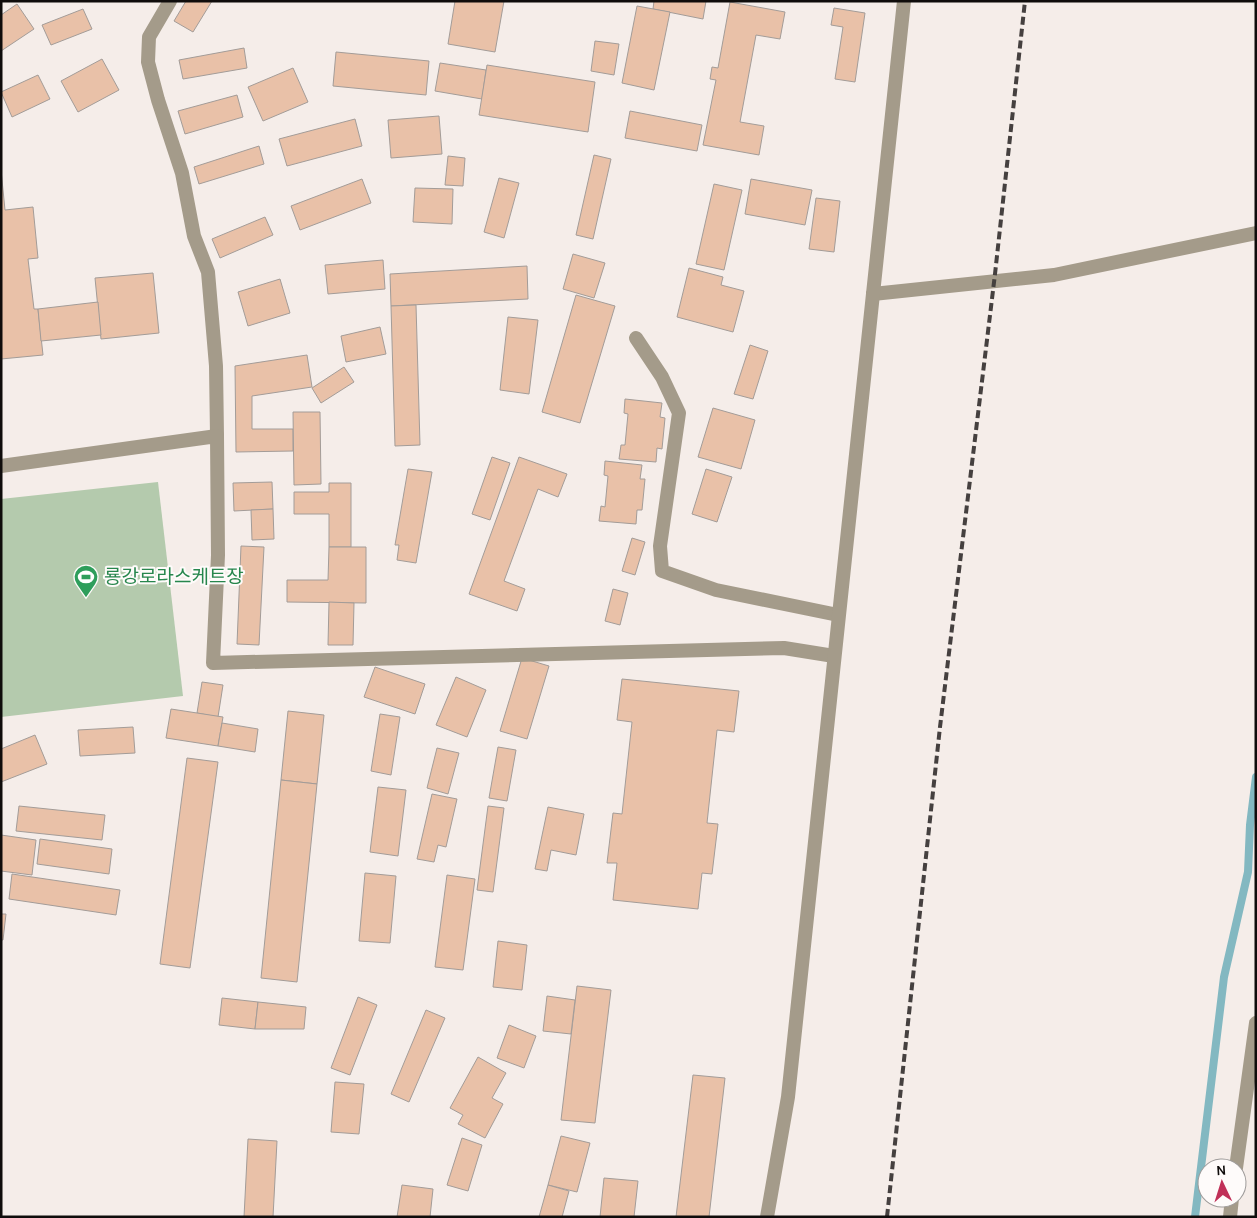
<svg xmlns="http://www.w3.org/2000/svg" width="1257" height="1218" font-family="Karla,'Noto Sans KR',sans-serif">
<rect width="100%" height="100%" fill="#f5ede9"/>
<path fill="#b4caad" d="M158,482l25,214 -182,21v-218z"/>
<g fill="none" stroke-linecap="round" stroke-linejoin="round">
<path stroke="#83b8c1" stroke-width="8" d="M1195,1217l29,-240 24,-105 2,-47 6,-48"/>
</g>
<g fill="#e9c1a8" stroke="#a39c98">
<path d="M186,1h26l-19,31 -19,-11z"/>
<path d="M455,1h49l-9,51 -47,-8z"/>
<path d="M654,1h52l-3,18 -50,-10z"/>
<path d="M730,2l55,10 -5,27 -24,-4 -16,87 24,4 -5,29 -56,-10 13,-65 -6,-1 2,-12 6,1z"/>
<path d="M17,4l17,25 -33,22v-36z"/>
<path d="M637,6l33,6 -16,78 -32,-7z"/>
<path d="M834,8l31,5 -10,69 -20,-3 8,-52 -12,-2z"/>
<path d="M83,9l9,20 -41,16 -9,-20z"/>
<path d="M595,41l24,3 -5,31 -23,-4z"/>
<path d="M244,48l3,20 -64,11 -4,-19z"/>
<path d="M336,52l93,9 -3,34 -93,-9z"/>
<path d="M102,59l17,31 -41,22 -17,-31z"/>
<path d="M440,63l46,7 -4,29 -47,-8z"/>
<path d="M487,65l108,17 -7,50 -109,-17z"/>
<path d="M293,68l15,34 -45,19 -15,-34z"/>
<path d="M38,75l12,24 -38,18 -11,-25z"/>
<path d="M237,95l6,22 -58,17 -7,-23z"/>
<path d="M630,111l72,14 -5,26 -72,-13z"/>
<path d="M439,116l3,38 -51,4 -3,-38z"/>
<path d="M355,119l7,27 -75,20 -8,-27z"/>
<path d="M259,146l5,18 -65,20 -5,-17z"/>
<path d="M594,155l17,4 -18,80 -17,-4z"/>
<path d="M448,156l17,2 -2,28 -18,-1z"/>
<path d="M1,170l4,40 28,-3 5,51 -10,1 6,50h4l5,46 -42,4z"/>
<path d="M499,178l20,5 -15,55 -20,-6z"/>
<path d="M362,179l9,24 -71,27 -9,-24z"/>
<path d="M751,179l61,11 -7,35 -60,-11z"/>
<path d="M714,184l28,6 -18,80 -28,-6z"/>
<path d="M415,188l38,1 -1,35 -39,-2z"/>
<path d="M816,198l24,3 -6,51 -25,-3z"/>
<path d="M265,217l8,18 -53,23 -8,-19z"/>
<path d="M573,254l32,9 -11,35 -31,-9z"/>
<path d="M383,260l2,29 -57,5 -3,-29z"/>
<path d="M527,266l1,33 -137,7 -1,-32z"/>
<path d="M689,268l34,9 -2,8 23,6 -11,41 -56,-15z"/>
<path d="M153,273l6,60 -58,6 -6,-61z"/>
<path d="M280,279l10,34 -42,13 -10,-34z"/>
<path d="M576,295l39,11 -35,117 -38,-11z"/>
<path d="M98,302l3,33 -60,6 -3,-32z"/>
<path d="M416,305l4,140 -25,1 -4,-140z"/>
<path d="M508,317l30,3 -9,74 -29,-4z"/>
<path d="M380,327l6,27 -40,8 -5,-26z"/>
<path d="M750,345l18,6 -15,48 -19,-5z"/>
<path d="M307,355l5,32 -60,9v33h41v22l-57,1 -1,-86z"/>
<path d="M344,367l10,15 -33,21 -9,-15z"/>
<path d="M625,399l37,4 -2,14 5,1 -3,31 -5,-1 -1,14 -37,-3 2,-14h4l3,-31 -4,-1z"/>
<path d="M713,408l42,12 -14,49 -43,-12z"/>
<path d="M293,412h27l1,72 -27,1z"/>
<path d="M492,457l18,6 -20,57 -18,-6z"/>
<path d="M519,457l48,17 -9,23 -20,-8 -34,92 21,8 -8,22 -48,-17z"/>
<path d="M605,461l37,4 -2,14h5l-3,31h-5l-1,14 -37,-3 2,-15 4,1 3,-31 -4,-1z"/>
<path d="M408,469l24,3 -16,91 -19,-3 2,-15h-4z"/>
<path d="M706,469l26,8 -15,45 -25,-8z"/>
<path d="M272,482l1,27 -39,2 -1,-28z"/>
<path d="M329,483h22v64h-22v-33h-35v-22h35z"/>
<path d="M273,509l1,30 -22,1 -1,-30z"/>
<path d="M632,538l13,4 -10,33 -13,-4z"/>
<path d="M241,546l23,1 -5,98 -22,-1z"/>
<path d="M329,547h37v56l-79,-1v-22h41z"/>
<path d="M613,589l15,4 -8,32 -15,-4z"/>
<path d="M329,602l25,1 -1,42h-25z"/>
<path d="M522,658l27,8 -22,73 -27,-8z"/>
<path d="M375,667l50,17 -10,30 -51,-17z"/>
<path d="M456,677l30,13 -19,47 -31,-12z"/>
<path d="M622,679l117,12 -5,41 -17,-2 -10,93 11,1 -6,50 -10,-1 -4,36 -85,-9 4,-37h-10l6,-50 9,1 10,-92 -15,-2z"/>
<path d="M202,682l21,3 -5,32 -21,-4z"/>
<path d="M171,709l52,8 -5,29 -52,-8z"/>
<path d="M288,711l36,4 -7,69 -36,-4z"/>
<path d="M380,714l20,3 -9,58 -20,-4z"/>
<path d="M222,723l36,6 -3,23 -37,-6z"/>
<path d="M133,727l2,26 -55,3 -2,-26z"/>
<path d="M35,735l12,29 -46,18v-33z"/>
<path d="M498,747l18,3 -9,51 -18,-3z"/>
<path d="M437,748l22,5 -11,41 -21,-6z"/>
<path d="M187,758l31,4 -28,206 -30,-4z"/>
<path d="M281,780l36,4 -20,198 -36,-4z"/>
<path d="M378,787l28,3 -8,66 -28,-4z"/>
<path d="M432,794l25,5 -11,48 -8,-2 -4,17 -17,-3z"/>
<path d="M19,806l86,9 -3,25 -86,-9z"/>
<path d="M488,806l16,2 -11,84 -16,-2z"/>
<path d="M548,807l36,7 -8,41 -25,-5 -4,21 -12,-2z"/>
<path d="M1,835l35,5 -4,35 -31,-4z"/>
<path d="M40,839l72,10 -3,25 -72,-10z"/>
<path d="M365,873l31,3 -6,67 -31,-2z"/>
<path d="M12,874l108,16 -4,25 -107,-16z"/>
<path d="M447,875l28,4 -12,91 -28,-3z"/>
<path d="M1,914h5l-3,26h-2z"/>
<path d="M498,941l29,4 -5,45 -29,-3z"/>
<path d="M577,986l34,4 -16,133 -34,-3z"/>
<path d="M547,996l28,4 -4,34 -28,-3z"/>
<path d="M358,997l19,8 -27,70 -19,-7z"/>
<path d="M222,998l36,4 -3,27 -36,-4z"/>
<path d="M258,1002l48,5 -2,22h-49z"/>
<path d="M426,1010l19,8 -36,84 -18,-8z"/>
<path d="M509,1025l27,11 -12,32 -27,-10z"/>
<path d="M478,1057l28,16 -14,25 11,6 -18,34 -27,-14 5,-9 -13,-7z"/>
<path d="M693,1075l32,3 -16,139h-33z"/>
<path d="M335,1082l29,2 -5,50 -28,-2z"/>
<path d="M561,1136l29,7 -13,49 -29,-7z"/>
<path d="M462,1138l20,7 -14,46 -21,-6z"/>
<path d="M248,1139l29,2 -4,76h-29z"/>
<path d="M604,1178l34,3 -4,36h-34z"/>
<path d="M402,1185l31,4 -3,28h-33z"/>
<path d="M548,1185l21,6 -7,26h-23z"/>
</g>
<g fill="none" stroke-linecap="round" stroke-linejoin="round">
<g stroke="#a49b8a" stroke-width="14">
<path d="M170,1l-21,36 -1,25 10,38 24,73 12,63 14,36 8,94 1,70"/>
<path d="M873,294l181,-19 202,-42"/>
<path d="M636,338l26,39 17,36 -19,133 2,25 54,19 122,25"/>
<path d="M1236,1168l20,-145"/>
<path d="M1230,1217l2,-19"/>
</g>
<g stroke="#a49b8a" stroke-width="14">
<path d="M1,466l216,-30 1,119 -5,108 571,-15 50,8"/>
<path d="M767,1217l21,-120 116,-1096"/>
</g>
<path stroke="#45403f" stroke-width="4" stroke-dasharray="8 4" stroke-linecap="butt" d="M887,1217l53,-490 55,-453 30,-273"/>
</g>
<defs>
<symbol id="stadium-pin" viewBox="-11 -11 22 30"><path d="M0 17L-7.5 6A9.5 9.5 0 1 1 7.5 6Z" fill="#2e9e5b" stroke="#fefbfa"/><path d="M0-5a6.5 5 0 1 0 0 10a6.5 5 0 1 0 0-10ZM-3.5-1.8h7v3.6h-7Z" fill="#fff"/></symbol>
</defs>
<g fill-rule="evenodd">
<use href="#stadium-pin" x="72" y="563" width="28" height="38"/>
</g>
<g text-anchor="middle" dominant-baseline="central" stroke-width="4" stroke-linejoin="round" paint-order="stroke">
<g font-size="19" fill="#27864d" stroke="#fefbfa" text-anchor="start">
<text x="104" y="577">룡강로라스케트장</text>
</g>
</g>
<rect width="1257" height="1218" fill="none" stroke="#0f0c0b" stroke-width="5"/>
<g transform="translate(1222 1183) rotate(356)"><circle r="24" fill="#fefbfa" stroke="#9e9b9a"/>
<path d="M0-4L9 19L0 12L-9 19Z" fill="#c03058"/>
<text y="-8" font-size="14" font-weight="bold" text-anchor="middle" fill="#0f0c0b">N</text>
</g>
</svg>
